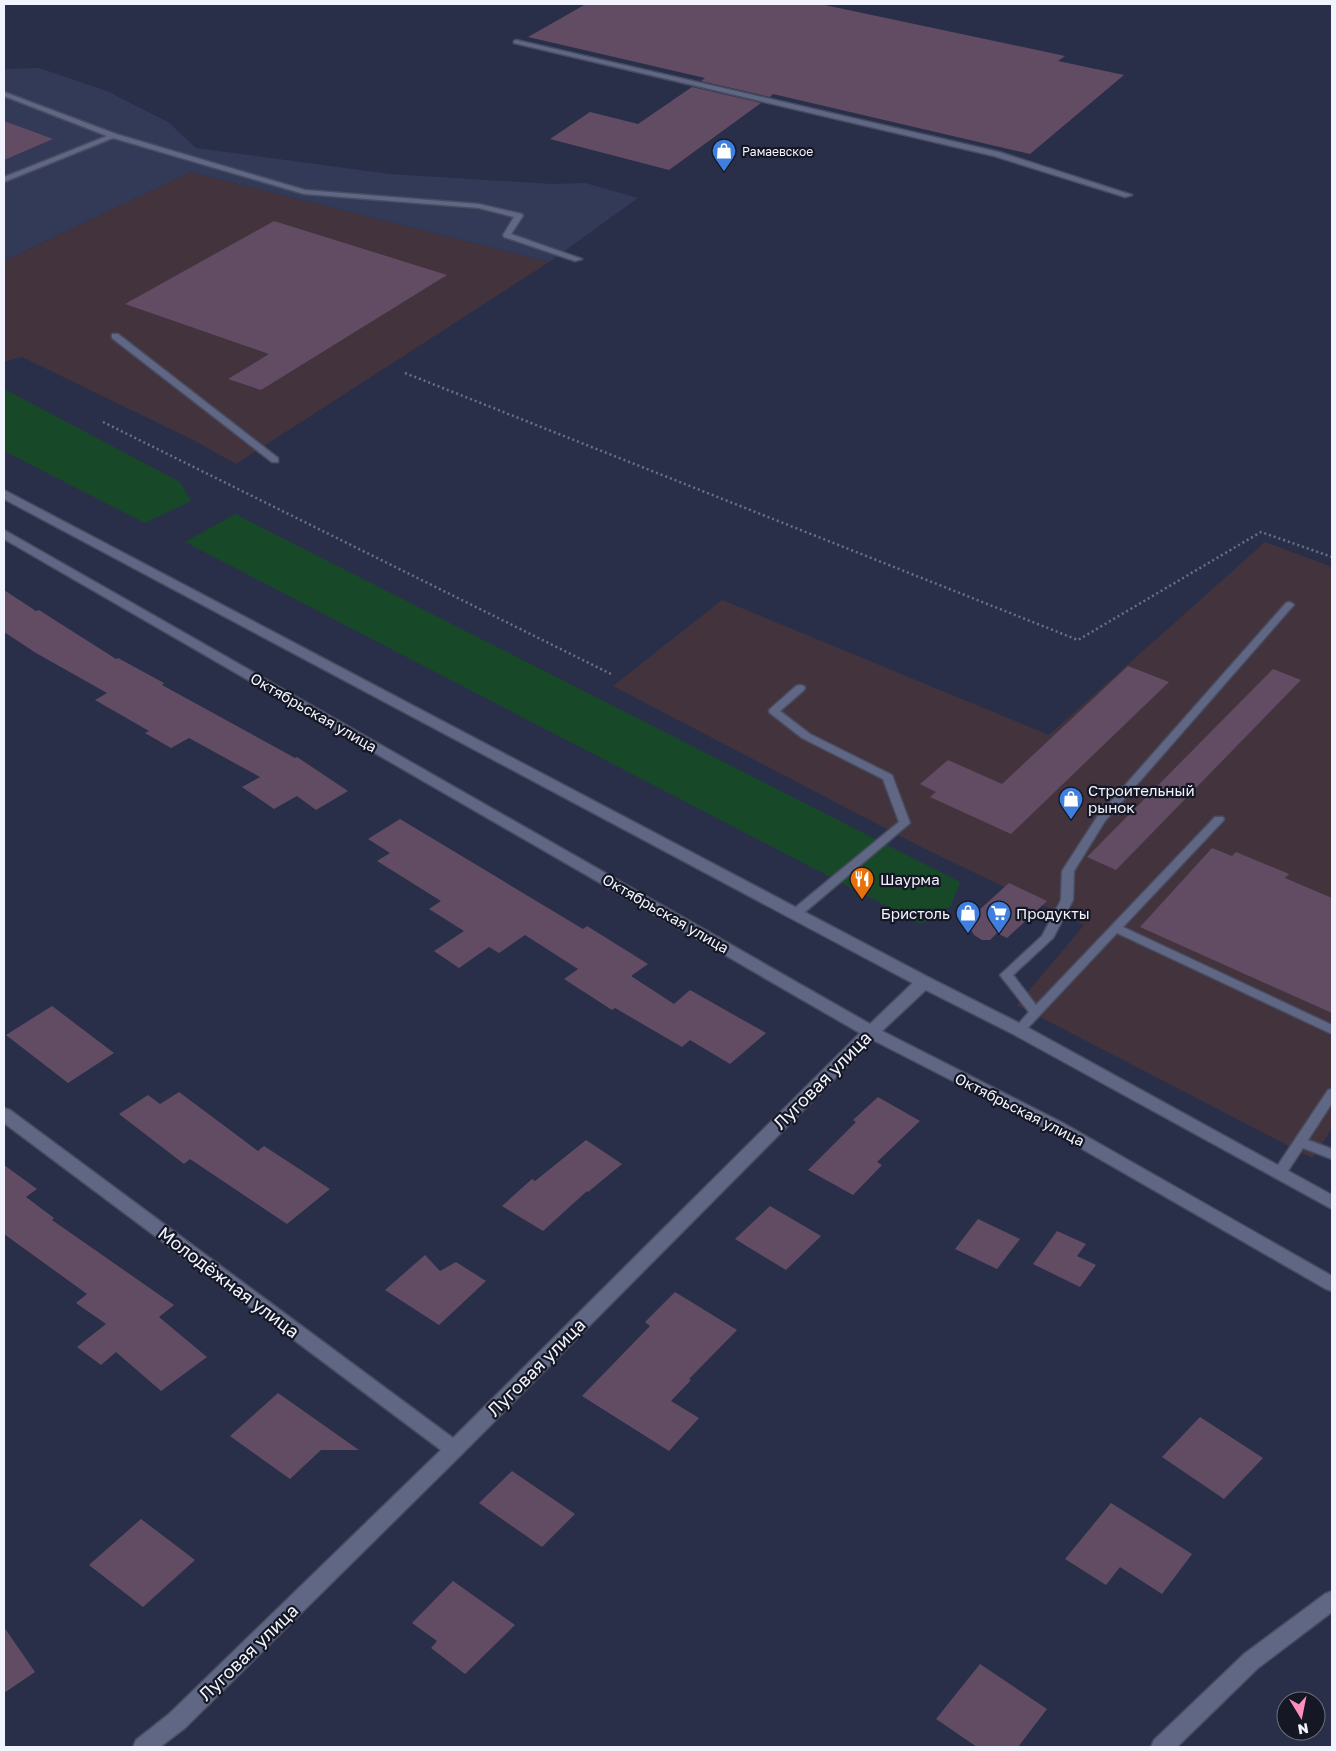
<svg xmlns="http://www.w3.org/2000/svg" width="1336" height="1751" font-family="'Golos Text',sans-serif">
<rect width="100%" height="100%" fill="#292f49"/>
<g fill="#43333d">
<path d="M190,172l359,90 -313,202 -39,-22 -175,-85 -18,5v-101z"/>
<path d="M1265,542l67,25v562l-20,29 -295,-153 67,-80 -161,-77 -310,-162 109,-86 327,135z"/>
</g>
<path fill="#333a58" d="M39,68l68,23 61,31 28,26 194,26 162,10 33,-1 53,15 -89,64 -359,-90 -186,89v-192z"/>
<g fill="#174929">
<path d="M4,389l176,93 11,19 -46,22 -141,-72z"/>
<path d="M235,514l725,368 -9,24 -30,18 -736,-382z"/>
</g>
<g fill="#624c63">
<path d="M586,4h234l245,52 -7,5 66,14 -94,79 -257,-60 -3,3 -69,-16 4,-3 -177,-41z"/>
<path d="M692,87l69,16 -92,67 -119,-31 40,-27 48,12z"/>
<path d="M4,121l22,8 27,10 -49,21z"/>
<path d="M274,221l173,54 -186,115 -33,-11 41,-25 -144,-50z"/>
<path d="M4,590l32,21 3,-1 77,49 2,-1 46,25 -2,2 133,73 2,-1 51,34 -32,19 -19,-14 -23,13 -32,-22 18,-10 -71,-39 -18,10 -26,-15 4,-2 -54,-31 12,-7 -71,-40 -32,-21z"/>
<path d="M1128,666l41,16 -158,152 -81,-37 6,-5 -16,-8 28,-24 54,24z"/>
<path d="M1273,669l28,11 -185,190 -29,-13z"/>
<path d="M400,819l183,110 4,-3 61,38 -17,12 43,28 16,-14 76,43 -36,31 -40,-24 -8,7 -67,-39 -3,2 -48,-31 14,-10 -53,-34 -26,18 -10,-6 -30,21 -25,-17 30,-20 -35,-22 12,-8 -64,-40 13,-8 -22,-14z"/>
<path d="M1212,848l20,8 4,-4 53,22 -4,4 47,20v115l-192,-86z"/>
<path d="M1009,883l38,18 -40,37 -10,-5 -7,7h-8l-8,-5 -8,-13z"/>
<path d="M52,1006l62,47 -46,30 -62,-48z"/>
<path d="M179,1092l79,59 6,-5 66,43 -43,35 -97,-65 -6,5 -65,-50 29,-19 12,9z"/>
<path d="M878,1097l42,24 -43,41 5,3 -29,30 -45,-25 48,-48 -3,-2z"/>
<path d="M586,1140l36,24 -34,28 -1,-1 -44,40 -41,-25 30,-27 3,2z"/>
<path d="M4,1165l33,24 -11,8 28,21 -2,2 122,85 -15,12 48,40 -46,34 -45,-39 -15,13 -24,-18 29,-23 -30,-21 11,-9 -83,-60z"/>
<path d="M770,1206l51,30 -35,34 -51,-31z"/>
<path d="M978,1219l42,20 -23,30 -42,-20z"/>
<path d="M1057,1231l29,13 -9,12 19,9 -16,22 -47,-23z"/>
<path d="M425,1255l15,16 16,-9 30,19 -47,44 -54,-35z"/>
<path d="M675,1292l62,38 -48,49 2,1 -20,21 28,17 -30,33 -87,-55 68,-70 -5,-4z"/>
<path d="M278,1393l81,57h-38l-31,29 -60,-43z"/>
<path d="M1200,1417l63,41 -39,41 -62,-42z"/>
<path d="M512,1471l63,43 -33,33 -63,-44z"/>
<path d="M1111,1503l81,51 -30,40 -42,-27 -14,18 -41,-26z"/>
<path d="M141,1519l54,41 -52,47 -54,-42z"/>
<path d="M453,1581l62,44 -50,49 -34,-26 6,-7 -25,-18z"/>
<path d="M4,1627l31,45 -31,21z"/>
<path d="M980,1664l67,45 -29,38h-41l-41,-28z"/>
</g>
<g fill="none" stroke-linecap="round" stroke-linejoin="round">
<defs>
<g id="lane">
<path d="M516,40l483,112 133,43 -7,2 -131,-41 -480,-113v-2z"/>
<path d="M4,92l112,42 189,56 174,14 43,10 1,2 -12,18 71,25 -7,2 -71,-24 -1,-2 11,-18 -35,-9 -175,-14 -191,-56 -109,44v-5l103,-41 -103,-40z"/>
<path d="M112,334h6l160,124v4h-6l-160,-124z"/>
<path d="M1289,602l3,1 2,2 -2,2 -187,214 -31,50 -1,29 -20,38 -40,37 23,30 179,-188h8l1,2 -1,2 -100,106 209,98v9l-215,-101 -94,100h-8l-2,-3 16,-18 -29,-37 42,-39 19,-36 1,-29 35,-54 189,-214z"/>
<path d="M800,685l4,1 1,2 -1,2 -24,21 30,23 82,41 18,48 -111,94h-8l-2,-3 2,-3 108,-89 -16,-43 -81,-41 -32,-25 -1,-2 1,-2 26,-23z"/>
<path d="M1332,1089v14l-24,37 24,9v10l-29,-11 -19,29h-10l-1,-3 1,-3 54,-81z"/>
</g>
<g id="street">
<path d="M4,530l866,494 48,-46 6,-1 6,1 2,4 -2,4 -48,45 181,92 269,153v15l-6,-2 -275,-158 -178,-91 -412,415 -276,273 -25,19h-27l3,-7 33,-26 272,-264 -437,-327v-15l6,2 443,328 407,-405 -856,-494z"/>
<path d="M1332,1591v21l-74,56 -81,79h-26l3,-7 90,-86 81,-60z"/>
</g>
<path id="secondary" d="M4,490l926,488 95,48 307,169v14l-319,-175 -95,-48 -914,-487z"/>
</defs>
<use href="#lane" stroke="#484c60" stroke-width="3"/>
<use href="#street" stroke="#484c60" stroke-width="3"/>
<use href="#secondary" stroke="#484c60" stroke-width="3"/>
<g stroke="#6c7085" stroke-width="2.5" stroke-dasharray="2 3" stroke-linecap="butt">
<path d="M405,373l673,267 183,-108 71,25"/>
<path d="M103,422l510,253"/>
</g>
<use href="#lane" fill="#606784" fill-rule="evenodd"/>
<use href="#street" fill="#606784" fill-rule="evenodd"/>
<use href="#secondary" fill="#606784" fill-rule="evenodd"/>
</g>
<defs>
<symbol id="shop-pin" viewBox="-11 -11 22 30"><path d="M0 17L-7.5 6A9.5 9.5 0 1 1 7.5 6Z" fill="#3f7fe0" stroke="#151824"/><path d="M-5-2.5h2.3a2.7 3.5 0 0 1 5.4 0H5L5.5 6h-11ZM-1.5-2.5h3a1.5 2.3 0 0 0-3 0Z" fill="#fff"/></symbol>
<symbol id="restaurant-pin" viewBox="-11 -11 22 30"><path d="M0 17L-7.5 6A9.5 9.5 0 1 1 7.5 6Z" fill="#e8710a" stroke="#151824"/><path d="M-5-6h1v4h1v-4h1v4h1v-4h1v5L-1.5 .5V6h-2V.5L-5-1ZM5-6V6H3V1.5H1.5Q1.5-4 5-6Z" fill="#fff"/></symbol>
<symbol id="supermarket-pin" viewBox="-11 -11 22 30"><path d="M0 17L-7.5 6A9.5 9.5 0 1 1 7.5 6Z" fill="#3f7fe0" stroke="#151824"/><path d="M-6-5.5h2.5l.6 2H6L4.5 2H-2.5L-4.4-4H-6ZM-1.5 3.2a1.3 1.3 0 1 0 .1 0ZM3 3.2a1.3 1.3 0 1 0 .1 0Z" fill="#fff"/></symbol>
</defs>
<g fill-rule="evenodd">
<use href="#shop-pin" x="710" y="137" width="28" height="38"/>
<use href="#shop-pin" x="1057" y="785" width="28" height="38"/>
<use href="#restaurant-pin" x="848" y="865" width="28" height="38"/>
<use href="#shop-pin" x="954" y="899" width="28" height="38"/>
<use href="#supermarket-pin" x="985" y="899" width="28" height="38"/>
</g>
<g text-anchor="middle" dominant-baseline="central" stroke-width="4.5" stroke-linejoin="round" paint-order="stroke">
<g font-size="12" fill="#f1f3fe" stroke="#151824" text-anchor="start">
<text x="742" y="151">Рамаевское</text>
</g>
<g font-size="15" fill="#f1f3fe" stroke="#151824">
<text transform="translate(314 712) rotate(30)">Октябрьская улица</text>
<text transform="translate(666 913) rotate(30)">Октябрьская улица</text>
<text transform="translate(1020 1109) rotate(27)">Октябрьская улица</text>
</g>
<g font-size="15" fill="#f1f3fe" stroke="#151824" text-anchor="start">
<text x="1088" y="790">Строительный<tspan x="1088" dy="17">рынок</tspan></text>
<text x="880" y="879">Шаурма</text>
<text x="950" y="913" text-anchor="end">Бристоль</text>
<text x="1016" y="913">Продукты</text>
</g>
<g font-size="18" fill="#f1f3fe" stroke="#151824">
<text transform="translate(822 1080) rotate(-45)">Луговая улица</text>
<text transform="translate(229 1282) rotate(37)">Молодёжная улица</text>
<text transform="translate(536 1367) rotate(-45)">Луговая улица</text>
<text transform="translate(248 1652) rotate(-44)">Луговая улица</text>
</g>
</g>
<rect width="1336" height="1751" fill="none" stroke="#f1f3fe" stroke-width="10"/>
<g transform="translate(1301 1716) rotate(170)"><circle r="24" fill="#151824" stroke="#6d707b"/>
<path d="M0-4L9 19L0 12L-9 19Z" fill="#fe8ebc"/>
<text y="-8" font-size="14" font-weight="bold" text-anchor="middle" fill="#f1f3fe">N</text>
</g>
</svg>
